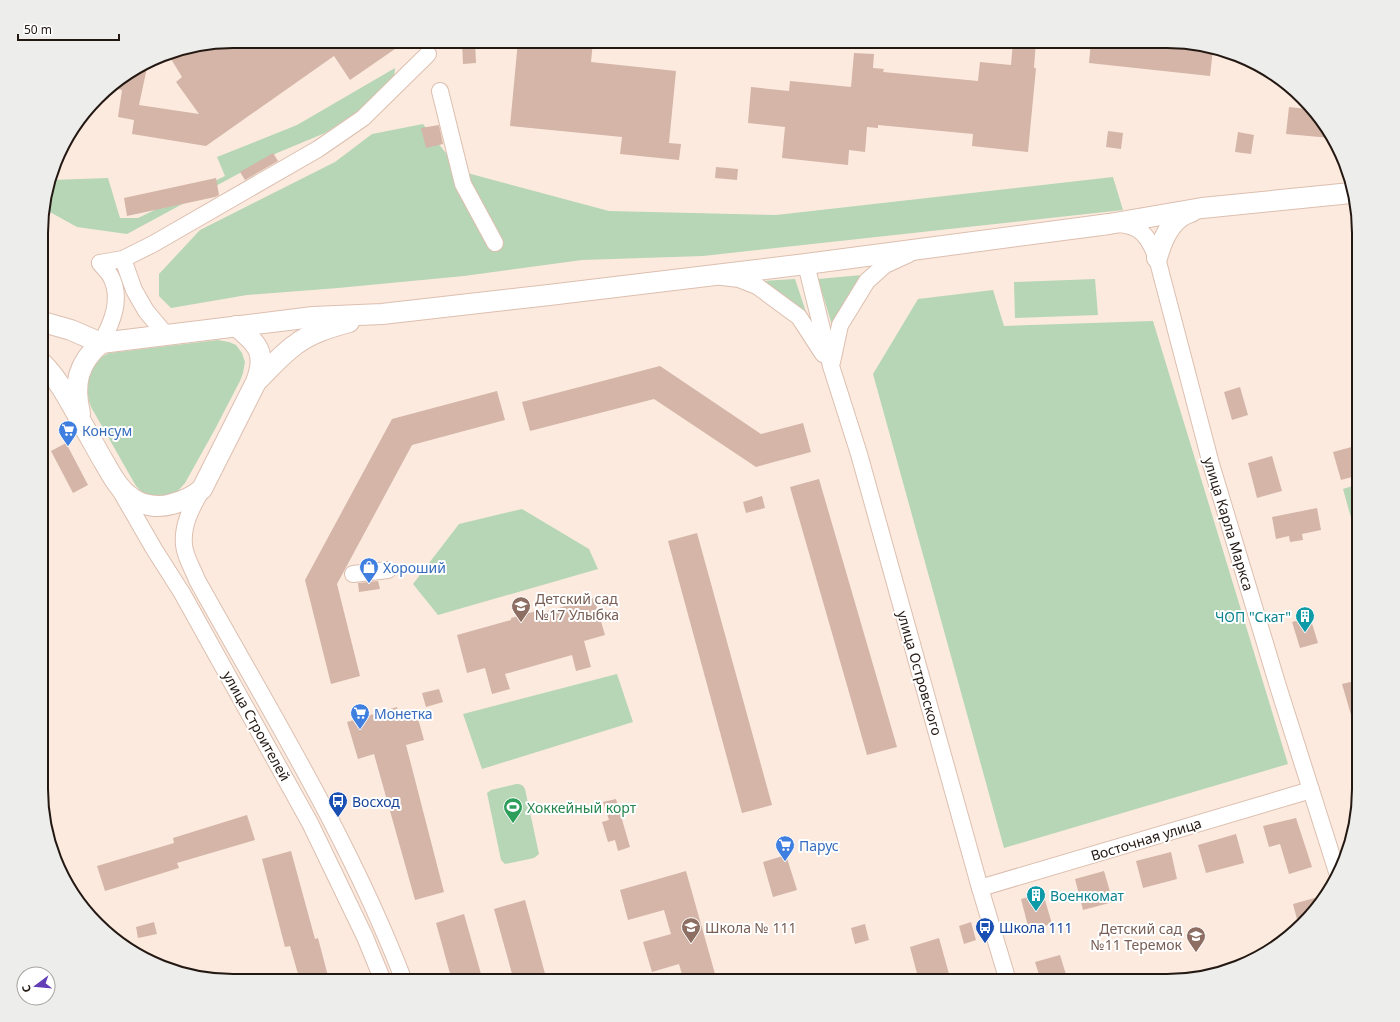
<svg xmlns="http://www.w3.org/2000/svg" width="1400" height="1022" font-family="'Noto Sans',sans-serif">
<rect width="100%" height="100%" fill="#fceadf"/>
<g fill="#b6d6b6">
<path d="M395,68l-1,13 -41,34 -28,18 -48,20 -150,81 -50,-7 -29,-16 1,-24 2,-7 57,-2 12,40h18l87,-42 -8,-19 80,-32z"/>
<path d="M423,124l37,47 149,40 167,4 337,-38 10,33 -420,46 -121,4 -118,16 -126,12 -91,7 -76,13 -12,-12v-22l41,-44 135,-68 37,-28z"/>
<path d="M862,275l-30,50 -14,-46z"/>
<path d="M795,279l13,39 -48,-37z"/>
<path d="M1095,279l3,36 -83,3 -1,-36z"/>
<path d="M993,290l11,36 149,-5 135,443 -284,84 -131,-474 45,-75z"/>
<path d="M218,340l11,2 7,3 6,8 3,9 -2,11 -3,8 -26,50 -29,52 -9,10 -12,4 -15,-2 -6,-2 -7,-7 -45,-79c-8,-23 -6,-43 18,-54z"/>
<path d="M1359,484v47l-4,1 -12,-43z"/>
<path d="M522,509l67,40 9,20 -160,46 -25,-31 46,-60z"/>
<path d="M617,674l16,48 -151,47 -19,-55z"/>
<path d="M516,784c5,0 7,1 9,5l14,65 -5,4 -29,6 -4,-4 -14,-67 4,-3z"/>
</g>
<g fill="#d4b5a7">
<path d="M233,41h163l-1,8 -45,31 -16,-24 -128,90 -74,-12 2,-14 -16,-3 4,-27 -13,-3 39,-24 -9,42 60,9 -23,-32 6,-5 -14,-23z"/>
<path d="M475,41l1,22 -13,1 -1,-22z"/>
<path d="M518,41h75l-2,21 85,9 -7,72 12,1 -2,16 -59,-6 2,-17 -112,-11z"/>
<path d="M1013,41h23l-2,27h2l-8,84 -56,-6 1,-12 -95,-9v3l-11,-1 -2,25 -16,-2 -1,15 -66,-7 3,-31 -37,-4 3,-36 38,4 1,-10 61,6 3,-34 20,1 -1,14 11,1 -1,3 95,9 2,-19 31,3z"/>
<path d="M1091,41h88l34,8 -3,27 -121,-13z"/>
<path d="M1289,107l18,2 24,29 -45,-4z"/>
<path d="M439,125l4,19 -17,4 -5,-20z"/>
<path d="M1108,131l15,2 -2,16 -15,-2z"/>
<path d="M1238,132l16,3 -3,19 -16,-2z"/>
<path d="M273,153l5,8 -33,19 -5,-8z"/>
<path d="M716,167l22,2 -1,11 -22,-2z"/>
<path d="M216,178l3,17 -4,2 -88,19 -3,-18z"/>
<path d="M660,366l101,68 42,-11 8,29 -55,15 -102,-68 -124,32 -8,-29z"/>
<path d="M1240,387l8,28 -16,5 -8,-28z"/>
<path d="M497,391l8,29 -93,25 -75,139 23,92 -29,8 -26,-104 87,-161z"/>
<path d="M66,443l22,42 -15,8 -22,-42z"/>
<path d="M1359,445v30l-18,5 -8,-28z"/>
<path d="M1272,456l10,35 -25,7 -9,-35z"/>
<path d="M819,479l78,268 -30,8 -77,-268z"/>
<path d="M762,496l3,12 -19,5 -3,-11z"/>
<path d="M1317,508l4,22 -19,4 1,6 -13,2 -1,-6 -13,3 -4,-22z"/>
<path d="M697,533l75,272 -30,8 -74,-272z"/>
<path d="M378,581l2,8 -21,3 -1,-9z"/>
<path d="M594,598l11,37 -21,6 7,26 -15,4 -4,-16 -67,19 5,15 -18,5 -7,-26 -18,5 -10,-38 54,-15v-2l29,-8 1,3z"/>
<path d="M1310,617l8,26 -18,5 -8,-26z"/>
<path d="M1359,680v51l-3,1 -14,-48z"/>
<path d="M439,689l4,13 -17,5 -4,-14z"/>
<path d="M397,707l4,13 16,-5 7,25 -18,5 38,147 -29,8 -41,-146 -16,5 -11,-37z"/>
<path d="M616,799l14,48 -12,4 -3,-11 -7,2 -6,-20 7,-2 -6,-18z"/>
<path d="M247,815l8,25 -78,23 2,5 -74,23 -8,-25 77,-23 -1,-5z"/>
<path d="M1296,818l16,49 -23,7 -9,-30 -11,3 -6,-21z"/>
<path d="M1236,834l8,29 -38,10 -8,-28z"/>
<path d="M291,851l24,88 3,-1 10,38 -16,5h-12l-10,-35 -5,1 -23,-88z"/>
<path d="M1171,852l6,27 -34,9 -7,-27z"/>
<path d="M786,855l11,35 -24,7 -10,-35z"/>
<path d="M686,871l31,110h-33l-5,-17 -27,8 -9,-30 28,-8 -7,-24 -36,10 -8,-30z"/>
<path d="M1104,871l9,31 -30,8 -8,-31z"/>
<path d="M1043,893l9,31 -23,6 -8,-31z"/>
<path d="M1325,895l-6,11 -21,17 -5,-19z"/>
<path d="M525,900l22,81h-33l-20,-72z"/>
<path d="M464,914l19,67h-31l-16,-58z"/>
<path d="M154,922l3,12 -19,4 -2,-11z"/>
<path d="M971,922l5,18 -12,4 -5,-18z"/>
<path d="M865,924l4,16 -14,4 -4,-16z"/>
<path d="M939,938l12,43h-32l-9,-34z"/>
<path d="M1060,955l8,26h-27l-6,-19z"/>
</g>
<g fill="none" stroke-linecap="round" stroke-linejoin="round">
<defs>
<g id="minor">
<path d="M440,91l23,93 32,59"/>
<path d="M1117,224c24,1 31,12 40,34l54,206 66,219 60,189"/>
<path d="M123,259l11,31 12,21 21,25"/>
<path d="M100,263l23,-4 30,-15 165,-95 45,-31 65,-64"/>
<path d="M100,263c3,4 7,8 10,12 13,23 2,48 -9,68"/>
<path d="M806,264l25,102 28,88 121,434 28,93"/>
<path d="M722,277l17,2 18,7 42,31 24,37"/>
<path d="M832,362l8,-37 27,-44 18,-16 24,-11"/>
<path d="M202,489c-10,18 -20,35 -18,56 1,12 9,24 13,35 73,131 153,260 207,401"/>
<path d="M120,490l34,59 28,44 128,230 55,114 18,44"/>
<path d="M353,574l35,-4"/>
<path d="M980,888l331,-98"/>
</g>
<g id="major">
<path d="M1157,258c5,-18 14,-41 34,-46"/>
<path d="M43,322l28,8 30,13 212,-26 69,-3 167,-19 257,-31 303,-40 93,-16 149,-15"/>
<path d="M43,364c17,17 28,40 40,61 7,12 14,25 21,37 7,12 15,28 28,36 11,8 27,10 40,6 12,-3 21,-7 30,-15l54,-107c11,-29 2,-38 -20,-56"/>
<path d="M257,381c12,-12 24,-26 38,-36 15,-12 36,-18 54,-23"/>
<path d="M80,413c-7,-29 -2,-50 21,-70"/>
</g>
</defs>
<use href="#minor" stroke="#dcbfaf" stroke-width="18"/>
<use href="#major" stroke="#dcbfaf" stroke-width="22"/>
<use href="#minor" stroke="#fff" stroke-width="16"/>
<use href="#major" stroke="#fff" stroke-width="20"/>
</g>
<defs>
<symbol id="supermarket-pin" viewBox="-11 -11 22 30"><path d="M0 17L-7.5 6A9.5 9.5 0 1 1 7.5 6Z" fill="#3f7fe0" stroke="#fff"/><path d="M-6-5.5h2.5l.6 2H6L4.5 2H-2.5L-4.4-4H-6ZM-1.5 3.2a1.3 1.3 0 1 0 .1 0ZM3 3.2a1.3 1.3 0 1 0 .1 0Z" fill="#fff"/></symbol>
<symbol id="shop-pin" viewBox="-11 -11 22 30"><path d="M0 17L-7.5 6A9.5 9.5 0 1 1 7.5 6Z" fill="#3f7fe0" stroke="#fff"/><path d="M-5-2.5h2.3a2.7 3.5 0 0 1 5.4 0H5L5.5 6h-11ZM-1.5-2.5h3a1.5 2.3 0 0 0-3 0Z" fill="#fff"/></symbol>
<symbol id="school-pin" viewBox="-11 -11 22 30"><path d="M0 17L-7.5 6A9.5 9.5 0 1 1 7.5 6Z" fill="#8d6e63" stroke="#fff"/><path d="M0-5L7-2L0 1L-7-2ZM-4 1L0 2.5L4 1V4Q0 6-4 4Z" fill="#fff"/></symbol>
<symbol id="building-pin" viewBox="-11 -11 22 30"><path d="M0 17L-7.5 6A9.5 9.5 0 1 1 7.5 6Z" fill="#0f9aa8" stroke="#fff"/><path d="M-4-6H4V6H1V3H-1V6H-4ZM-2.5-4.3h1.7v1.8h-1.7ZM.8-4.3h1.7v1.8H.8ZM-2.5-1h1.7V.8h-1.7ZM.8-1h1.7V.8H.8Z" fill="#fff"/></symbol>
<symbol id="bus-pin" viewBox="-11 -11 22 30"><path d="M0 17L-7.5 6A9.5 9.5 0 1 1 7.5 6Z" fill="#1a4fb4" stroke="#fff"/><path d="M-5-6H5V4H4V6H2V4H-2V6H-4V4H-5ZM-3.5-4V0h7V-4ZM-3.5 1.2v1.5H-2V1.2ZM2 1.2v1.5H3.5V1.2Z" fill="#fff"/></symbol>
<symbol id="stadium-pin" viewBox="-11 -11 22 30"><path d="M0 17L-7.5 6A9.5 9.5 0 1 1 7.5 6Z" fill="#2e9e5b" stroke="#fff"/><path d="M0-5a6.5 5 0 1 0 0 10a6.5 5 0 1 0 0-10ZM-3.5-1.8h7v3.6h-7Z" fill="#fff"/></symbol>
</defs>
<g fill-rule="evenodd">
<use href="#supermarket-pin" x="57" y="419" width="22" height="30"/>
<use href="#shop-pin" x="358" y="556" width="22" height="30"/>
<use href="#school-pin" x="510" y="595" width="22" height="30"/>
<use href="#building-pin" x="1294" y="605" width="22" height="30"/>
<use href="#supermarket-pin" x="349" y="702" width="22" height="30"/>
<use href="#bus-pin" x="327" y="790" width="22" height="30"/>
<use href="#stadium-pin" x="502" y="796" width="22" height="30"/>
<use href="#supermarket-pin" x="774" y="834" width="22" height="30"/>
<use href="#building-pin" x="1025" y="884" width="22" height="30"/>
<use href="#school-pin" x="680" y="916" width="22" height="30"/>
<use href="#bus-pin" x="974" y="916" width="22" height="30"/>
<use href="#school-pin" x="1185" y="925" width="22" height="30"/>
</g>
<g text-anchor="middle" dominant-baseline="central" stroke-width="4" stroke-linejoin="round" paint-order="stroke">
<g font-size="14" fill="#366cbe" stroke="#fff" text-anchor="start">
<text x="82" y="430">Консум</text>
<text x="383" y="567">Хороший</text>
<text x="374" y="713">Монетка</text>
<text x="799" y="845">Парус</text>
</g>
<g font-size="14" fill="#231812" stroke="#fff">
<text transform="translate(1229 524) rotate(73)">улица Карла Маркса</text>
<text transform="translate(920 673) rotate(74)">улица Островского</text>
<text transform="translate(257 726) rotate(61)">улица Строителей</text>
<text transform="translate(1146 839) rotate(-17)">Восточная улица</text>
</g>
<g font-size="14" fill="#785e54" stroke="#fff" text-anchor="start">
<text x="535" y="598">Детский сад<tspan x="535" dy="16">№17 Улыбка</tspan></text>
<text x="705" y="927">Школа № 111</text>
<text x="1182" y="928" text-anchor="end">Детский сад<tspan x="1182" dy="16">№11 Теремок</tspan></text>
</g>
<g font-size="14" fill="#0d838f" stroke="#fff" text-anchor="end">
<text x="1291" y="616">ЧОП "Скат"</text>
<text x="1050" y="895" text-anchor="start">Военкомат</text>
</g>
<g font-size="14" fill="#164399" stroke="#fff" text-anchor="start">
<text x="352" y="801">Восход</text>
<text x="999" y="927">Школа 111</text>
</g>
<g font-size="14" fill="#27864d" stroke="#fff" text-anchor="start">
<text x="527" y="807">Хоккейный корт</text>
</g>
</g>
<path d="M0 0H1400V1022H0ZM233 48H1167A185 185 0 0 1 1352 233V789A185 185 0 0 1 1167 974H233A185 185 0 0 1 48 789V233A185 185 0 0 1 233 48Z" fill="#ededec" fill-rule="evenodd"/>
<path fill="none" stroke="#231812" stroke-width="2" d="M233 48H1167A185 185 0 0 1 1352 233V789A185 185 0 0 1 1167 974H233A185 185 0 0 1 48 789V233A185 185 0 0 1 233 48Z"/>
<g transform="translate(36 986) rotate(254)"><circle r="19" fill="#ffffff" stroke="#a7a3a0"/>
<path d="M0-3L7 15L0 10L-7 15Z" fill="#623db5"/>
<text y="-6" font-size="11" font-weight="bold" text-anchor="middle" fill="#231812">С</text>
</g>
<path d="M18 34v6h101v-6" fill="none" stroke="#231812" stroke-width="2"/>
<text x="24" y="34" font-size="12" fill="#231812" stroke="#ffffff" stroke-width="3" paint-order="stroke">50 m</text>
</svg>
